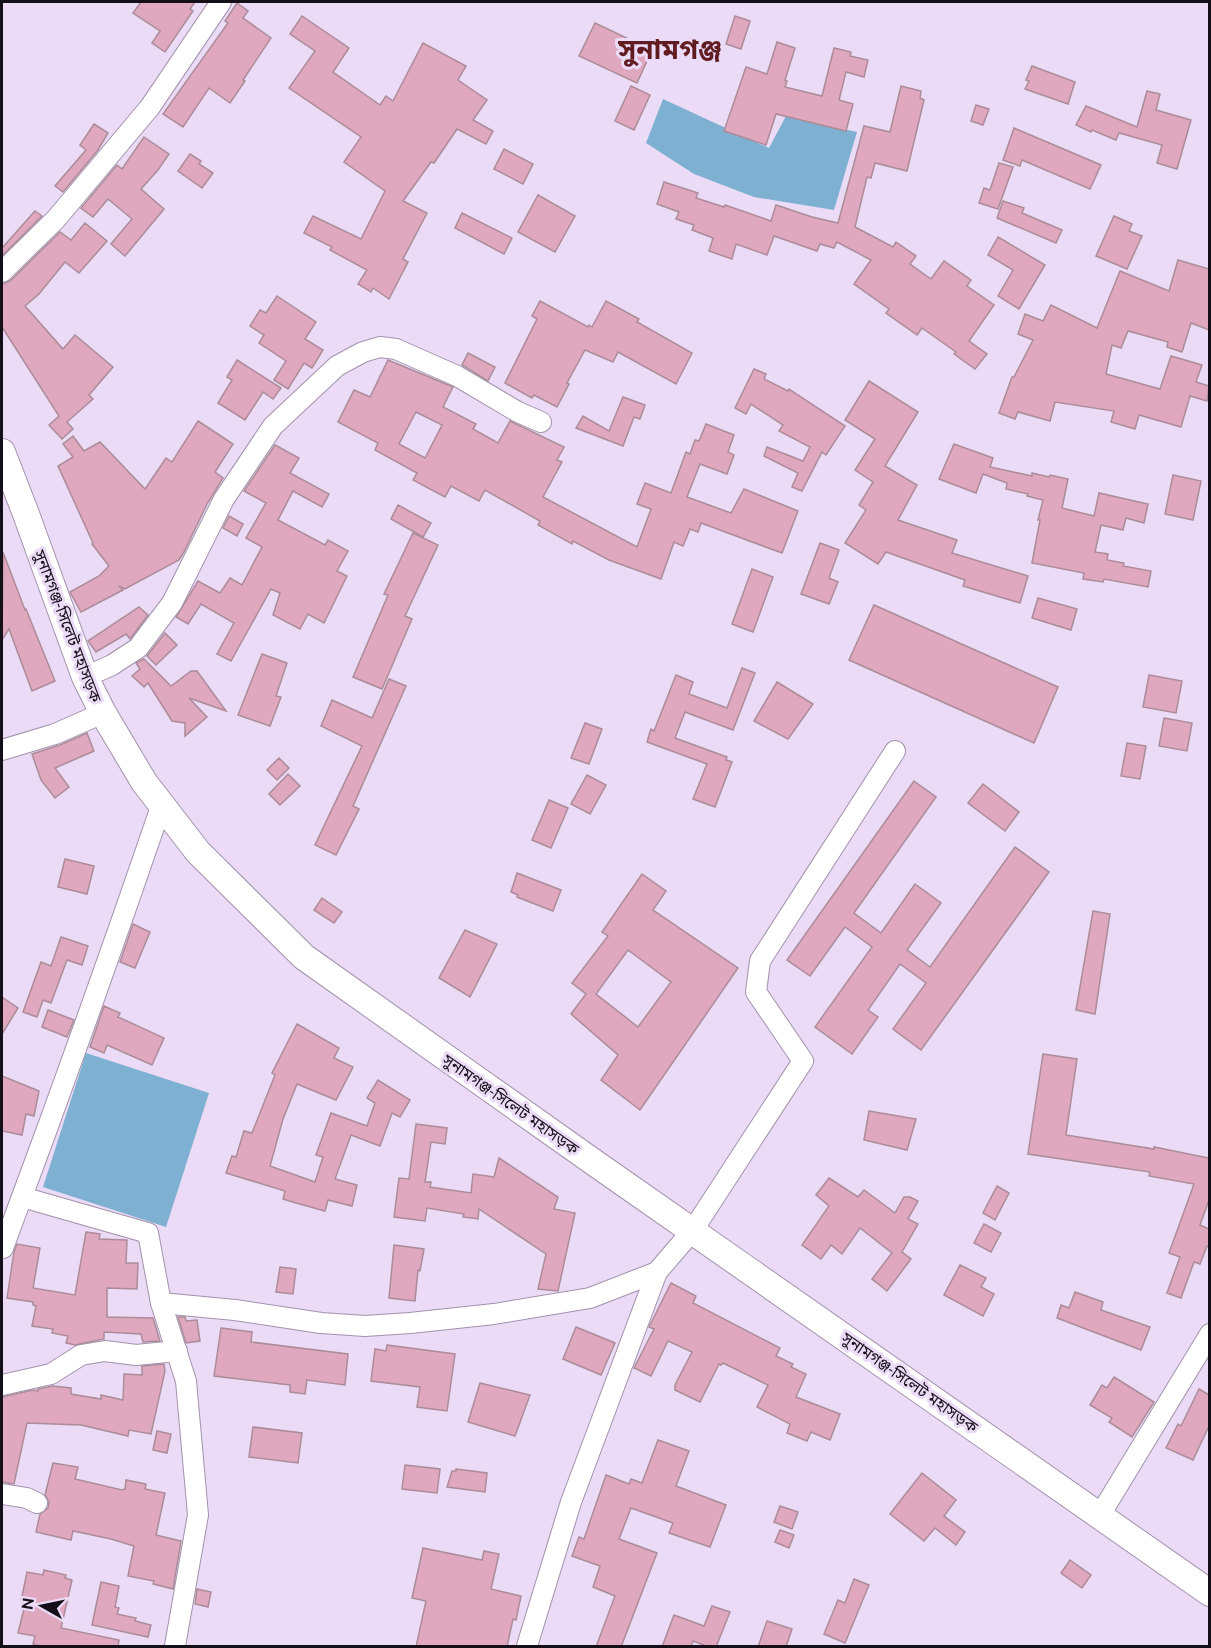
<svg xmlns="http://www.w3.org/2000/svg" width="1211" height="1648" font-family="Ubuntu,'Noto Sans Bengali',sans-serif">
<rect width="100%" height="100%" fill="#ebdbf6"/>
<g fill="#7eb0d1">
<path d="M663,99l106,49 17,-32 71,16 -23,78 -80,-13 -60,-23 -48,-31z"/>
<path d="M86,1053l123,40 -43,134 -123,-40z"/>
</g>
<g fill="#dfa8bf" stroke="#ab8c98" stroke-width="1.5" fill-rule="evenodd">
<path d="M141,2h54l-5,7 3,2 -28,41 -13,-9 8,-12 -27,-18z"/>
<path d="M237,3l11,8 -5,7 28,20 -28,42 2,1 -15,22 -21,-15 -26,39 -20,-13 65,-91 -3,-2z"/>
<path d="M302,16l47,32 -16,24 47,33 6,-9 7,5 30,-58 43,23 -8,14 29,20 -14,20 20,11 -7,13 -29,-15 -23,34 -3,-1 -28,39 24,12 -24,46 5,3 -19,37 -16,-11 -2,4 -13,-8 9,-14 -37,-20 2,-3 -28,-14 9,-17 48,23 24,-48 -41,-29 17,-25 -72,-49 26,-37 -25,-17z"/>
<path d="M735,16l15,5 -9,28 -15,-5z"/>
<path d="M595,23l57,27 -15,33 -58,-27z"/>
<path d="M777,42l18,6 -10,32 2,1 -2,6 37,9 12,-48 17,4 -1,4 18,4 -4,17 -18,-5 -7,28 14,4 -7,27 -70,-17 -10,31 -42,-14 22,-64 21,7z"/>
<path d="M1032,66l43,16 -7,22 -43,-15 4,-8 -3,-1z"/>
<path d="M631,86l19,9 -16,35 -19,-9z"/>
<path d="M901,86l20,5 -1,7 4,2 -17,71 -32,-8 -4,15 -4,-1 -12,50 38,20 3,-5 20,14 -6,8 21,15 13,-18 27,19 -4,6 27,19 -25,36 18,13 -12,15 -21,-15 2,-2 -34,-24 -5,7 -31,-22 3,-4 -35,-25 17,-24 -34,-18 -3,6 -14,-4 -3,7 -43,-15 -7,19 -31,-11 -4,15 -23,-8 4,-13 -21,-8 2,-5 -18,-6 3,-7 -22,-8 7,-22 34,11 -2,5 28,9 1,-2 46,16 5,-16 36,12 26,6 26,-97 26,6z"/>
<path d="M1147,91l13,3 -4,16 35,10 -14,49 -20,-6 5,-18 -43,-12 -3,7 -24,-10 -1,2 -15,-7 10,-19 51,21z"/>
<path d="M976,105l13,4 -6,16 -12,-4z"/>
<path d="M94,124l14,9 -10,17 -35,42 -8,-6 31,-36 -6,-5z"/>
<path d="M1014,128l87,37 -11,24 -68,-29 -2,6 -17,-6z"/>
<path d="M144,137l25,17 -11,16 -17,19 23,20 -39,47 -14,-12 21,-25 -24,-20 -15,18 -12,-9 36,-43 5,4z"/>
<path d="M504,149l29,15 -10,20 -29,-15z"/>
<path d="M190,154l11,7 -2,3 14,9 -11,15 -24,-17z"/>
<path d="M999,163l14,4 -15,42 -19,-6 5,-15 6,2z"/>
<path d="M538,195l37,21 -20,36 -37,-20z"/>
<path d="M1003,201l21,7 -2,5 40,17 -6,13 -59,-25z"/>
<path d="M35,211l7,5 -40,40v-8z"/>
<path d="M462,213l50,25 -8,16 -49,-26z"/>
<path d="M1114,216l18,8 -3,7 13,5 -15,33 -31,-13z"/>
<path d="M85,223l22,18 -28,32 -14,-11 -26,32 -14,12 38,43 12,-14 38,32 -24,28 4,4 -26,23 6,7 -11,10 -13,-14 10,-9 -57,-89v-43l8,-3 50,-49 11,8z"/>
<path d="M998,237l47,28 -26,44 -21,-13 15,-26 -25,-15z"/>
<path d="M1178,260l31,9v61l-18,-7 -9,29 -15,-5 1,-5 -40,-11 -7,17 -9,-3 -6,29 54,15 11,-33 31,9 -6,17 13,4 -2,15 -17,-5 -9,31 -42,-12 -4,14 -24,-7 3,-11 -59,-9 -5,19 -32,-9 -3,7 -16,-6 13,-36h2l19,-37 -15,-6 7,-20 18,7 8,-16 46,23 23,-57 49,20z"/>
<path d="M277,296l39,26 -11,17 18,11 -11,18 -8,-5 -16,26 -14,-9 12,-19 -27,-18 5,-8 -14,-9 10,-16 6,3z"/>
<path d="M540,301l48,26 1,-2 3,2 14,-26 33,18 -2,3 55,31 -16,31 -58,-32 -5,10 -28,-12 -18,33 2,1 -12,23 -23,-12 -2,3 -27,-15 32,-64 -5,-3z"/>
<path d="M468,353l27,14 -7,14 -26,-16z"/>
<path d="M237,360l44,28 -8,11 -10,-7 -18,28 -27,-17 14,-23 -5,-3z"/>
<path d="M388,360l65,27 -10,20 33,17 -3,5 25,14 12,-22 54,26 -7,13 5,2 -19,35 94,50 14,-38 -14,-5 8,-21 26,10 15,-41 4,2 5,-14 4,1 7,-17 28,11 -6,17 6,3 -7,19 -27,-10 -13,33 44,16 13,-24 54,22 -16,42 -81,-30 -3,9 -8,-3 -7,17 -9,-4 -13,37 -52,-19 -36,-19 -1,3 -34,-19 2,-4 -55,-31 -6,11 -28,-15 -6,11 -32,-17 4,-7 -42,-23 3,-7 -40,-21 16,-32 16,7zM416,412l26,13 -17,33 -26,-14z"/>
<path d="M754,369l12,5 -2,5 24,12 1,-2 56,37 -19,29 -4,-3 -20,39 -10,-4 6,-14 -34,-17 3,-9 36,14 7,-14 -31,-16 4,-6 -32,-21 -5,10 -11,-6z"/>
<path d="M869,381l49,31 -33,54 32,19 -19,35 59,20 -5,13 76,23 -8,27 -57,-17 2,-6 -79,-28 -8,12 -33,-21 21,-33 -7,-5 14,-23 -18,-12 20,-31 -30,-19z"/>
<path d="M623,397l22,8 -5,14 -6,-2 -11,29 -47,-18 7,-12 26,15z"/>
<path d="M198,421l35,23 -18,28 8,6 -16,26 -23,48 -5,8 -54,29 -6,-3 4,4 -42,22 -11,-20 29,-16 10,-10 -17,-22 1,-1 -35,-77 15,-9 -10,-13 10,-8 11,15 16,-9 45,47 21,-31 6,4z"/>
<path d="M954,444l39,14 -3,9 42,9v-3l17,4 1,-2 18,4 -6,29 32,8 5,-23 49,11 -4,19 -18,-5 -3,12 -22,-5 -6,27 13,2 -1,6 17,3 -1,3 28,5 -3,16 -44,-8 -1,3 -20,-3 1,-6 -52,-10 8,-43h-2l5,-20 -16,-4 1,-2 -22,-5 1,-6 -24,-9 -7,19 -37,-14z"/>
<path d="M275,445l24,13 -9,15 39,21 -7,13 -29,-16 -15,29 47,25 3,-5 20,11 -11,20 10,5 -23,47 -16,-9 -8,15 -27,-14 7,-22 -9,-4 -40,72 -14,-7 17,-31 -33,-19 -13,20 -12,-7 22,-36 22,12 10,-15 12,7 20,-38 -16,-9 20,-35 -22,-12z"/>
<path d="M1173,475l28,6 -8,39 -28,-6z"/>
<path d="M398,505l33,18 -8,14 -32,-18z"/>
<path d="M229,516l14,8 -6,12 -14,-8z"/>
<path d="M413,533l25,12 -33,71 7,3 -30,70 -29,-12 35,-82 -4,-1z"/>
<path d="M820,543l19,7 -10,28 9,4 -9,22 -28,-10z"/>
<path d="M3,552l22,58 1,-1 29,72 -23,10 -23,-62 -7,11z"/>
<path d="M752,569l21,8 -20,55 -21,-8z"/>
<path d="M1038,598l39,11 -6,21 -39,-12z"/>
<path d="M874,605l184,82 -24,56 -185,-83z"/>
<path d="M139,607l9,8 -18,24 -4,-5 -30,18 -8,-11z"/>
<path d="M165,633l12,12 -21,20 -9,-9z"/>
<path d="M262,654l25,9 -11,33 5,1 -11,29 -32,-11z"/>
<path d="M144,659l27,27 20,-15h6l29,40 -37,-13 18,19 -22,19v-13l-13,-2 -24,-38 -4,4 -12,-11 8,-7 -4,-6z"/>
<path d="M742,668l13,5 -22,57 -48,-18 -10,26 52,19 -1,3 6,2 -17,45 -22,-8 14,-35 -60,-22 4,-13 3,2 22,-56 17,7 -4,12 38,14z"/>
<path d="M1149,675l33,6 -6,32 -33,-6z"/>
<path d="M389,679l17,7 -53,120 6,3 -23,46 -21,-10 47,-99 -41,-20 11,-26 40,18z"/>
<path d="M777,682l36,22 -25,35 -34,-18z"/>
<path d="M1164,718l28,5 -5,28 -28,-5z"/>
<path d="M585,723l17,6 -13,35 -18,-6z"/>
<path d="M87,733l7,18 -39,17 14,19 -14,11 -14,-18 -9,-26 28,-9z"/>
<path d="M1127,743l19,3 -6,33 -19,-3z"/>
<path d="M279,758l10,10 -12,12 -10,-10z"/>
<path d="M288,774l12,12 -20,19 -11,-11z"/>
<path d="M587,775l19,10 -16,29 -19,-10z"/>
<path d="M914,781l22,16 -82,116 27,20 34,-49 26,19 -34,47 23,17 85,-120 34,25 -128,178 -28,-21 33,-46 -26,-19 -32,46 10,7 -26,37 -37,-27 57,-80 -27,-20 -35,49 -23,-16z"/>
<path d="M983,784l36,28 -14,19 -37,-28z"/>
<path d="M549,800l19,8 -17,40 -19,-8z"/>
<path d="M65,859l29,7 -7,28 -29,-7z"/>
<path d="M517,873l44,17 -8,21 -36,-14 1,-2 -7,-3z"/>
<path d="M642,874l24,17 -13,19 85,58 -98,142 -39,-30 17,-25 -47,-41 15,-20 -14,-11 36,-47 -6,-4zM628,950l43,32 -33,45 -42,-33z"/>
<path d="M322,898l20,14 -8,11 -20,-13z"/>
<path d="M1093,911l17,3 -15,100 -19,-4z"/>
<path d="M133,924l17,8 -15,36 -15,-6z"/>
<path d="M465,930l32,14 -27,53 -31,-19z"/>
<path d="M61,937l27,9 -6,19 -15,-5 -16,43 -8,-3 -6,17 -14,-5 18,-50 10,4z"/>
<path d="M2,997l16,11 -16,26z"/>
<path d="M104,1006l16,7 -2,4 46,21 -12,27 -45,-20 -3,8 -14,-6z"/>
<path d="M48,1010l26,10 -7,17 -25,-10z"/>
<path d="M297,1024l42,24 -5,10 19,9 -17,33 -39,-16 -14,35 -13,47 45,16 8,-25 -7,-2 15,-42 36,13 8,-23 -8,-5 11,-18 32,20 -10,17 -8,-4 -12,33 -29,-11 -16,44 22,6 -5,21 -24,-6 -3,11 -29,-8 -13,-4 2,-8 -59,-18 6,-17 4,1 8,-26 8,2 23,-58 -3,-2z"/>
<path d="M1043,1054l34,5 -11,76 88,14v-2l55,11v42l-9,25 9,4v18l-2,-1 -7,18 -6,-2 -13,36 -14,-5 13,-36 -11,-4 25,-69 -45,-8 1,-4 -122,-18z"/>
<path d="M2,1076l37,15 -5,25 -8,-2 -4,21 -20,-4z"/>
<path d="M869,1111l47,8 -9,31 -43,-10z"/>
<path d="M416,1124l31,4 -2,16 -14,-2 -6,40h6l-1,5 41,6 2,-19 21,3 5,-19 59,39 -4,12 21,4 -17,78 -20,-2 8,-35 -67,-45 -1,10 -15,-2 1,-3 -37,-6 -2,13 -31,-4 5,-39 10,1z"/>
<path d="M829,1178l29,19 6,-7 31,23 9,-16h6l8,4 -10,18 10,5 -16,28 9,7 -24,32 -15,-12 20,-26 -32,-25 -18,26 -11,-9 -10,14 -19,-14 27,-39 -13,-11z"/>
<path d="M997,1186l12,7 -14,27 -12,-7z"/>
<path d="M984,1224l17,9 -10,19 -17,-9z"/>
<path d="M86,1232l14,2 -1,5 28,1 -1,23h12l-1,26 -30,-1v29l46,1 7,23 -17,1 -2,-8 -37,-2v7l-29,6 -9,-2 2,-7 -16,-3 1,-4 -21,-3 4,-20 -3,-1v-3l-26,-4 7,-46 3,-8 23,4 -7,40 42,7z"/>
<path d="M394,1245l30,4 -4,22 -2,-1 -3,31 -26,-3z"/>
<path d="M960,1265l26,13 -5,9 13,7 -11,22 -39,-21z"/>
<path d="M280,1267l16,2 -3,25 -17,-2z"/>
<path d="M671,1283l25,13 -3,7 87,45 -4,8 17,8 -2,3 15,7 -10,23 44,17 -10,26 -19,-8 -4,9 -20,-8 3,-9 -33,-17 11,-22 -45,-22 -2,2 -2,-1 -19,38 -25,-12v-5l17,-33 -24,-11 -17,35 -17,-8 20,-39 -5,-2z"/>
<path d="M1075,1292l28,10 -2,8 49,17 -9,23 -84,-32 4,-13 8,3z"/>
<path d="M178,1317h7l1,4 11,-1 3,21 -14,2z"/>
<path d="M576,1327l39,16 -14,32 -38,-16z"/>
<path d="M221,1328l31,4 -1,10 97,12 -3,31 -38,-5 -2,14 -15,-2v-7l-76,-9z"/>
<path d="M387,1345l68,9 -8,57 -30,-4 3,-20 -49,-6 4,-32 11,2z"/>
<path d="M164,1364l1,7 -14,63 -22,-4 -1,6 -47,-11 -54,-2 -13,61 -12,-2v-85l31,-7 5,1v-2l15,-3 18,2v6l30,5v-4l22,5 1,-26 18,1v-9z"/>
<path d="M1114,1377l40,25 -22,35 -23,-15 3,-4 -22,-13 12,-20 5,3z"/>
<path d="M480,1383l50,12 -15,41 -47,-14z"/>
<path d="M1199,1389l10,6v31l-16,34 -27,-12 12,-24 3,2z"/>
<path d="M253,1427l49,6 -4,30 -49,-6z"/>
<path d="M157,1431l14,3 -4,19 -14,-3z"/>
<path d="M658,1440l31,11 -13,35 50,19 -16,42 -41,-14 4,-10 -42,-15 -12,31 38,14 -36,94h-25l19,-51 -22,-9 7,-21 -28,-10 7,-19 5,2 22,-64 23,9 2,-5 11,4z"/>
<path d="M53,1463l25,4 -3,12 47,11 3,-1 1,-9 20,4 -1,5 20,4 -9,42 25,6 -8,48 -20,-5 1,-3 -26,-5 6,-30 -23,-7 -38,-8 -2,9 -35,-8 4,-18 8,-6 1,-6 -4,-7z"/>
<path d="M405,1465l35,4 -3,24 -35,-4z"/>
<path d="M456,1469l31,4 -2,19 -38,-5 5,-16h4z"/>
<path d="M922,1473l34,27 -12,16 21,16 -9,13 -21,-17 -11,13 -34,-27z"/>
<path d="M780,1506l18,6 -6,17 -18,-7z"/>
<path d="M780,1530l14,5 -5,13 -14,-6z"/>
<path d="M423,1548l59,12 2,-9 15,3 -8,35 30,7 -5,24 -3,-1 -6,28h-91l10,-46 -14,-3z"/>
<path d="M1070,1560l21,15 -9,13 -21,-15z"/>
<path d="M44,1570l22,5 -1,3 7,2 -11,48 58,12 -1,7h-75l-10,-3 2,-8 -17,-3 7,-28 -4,-4 6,-29 16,3z"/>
<path d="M854,1579l15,6 -24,58 -21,-9 14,-34 7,3z"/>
<path d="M101,1582l18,4 -4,21 4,1 -2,6 19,4 -1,3 16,4 -3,12 -56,-12z"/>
<path d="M197,1589l14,3 -3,15 -13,-3z"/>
<path d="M712,1606l18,6 -14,35h-7l-16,-6 -2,6h-29l12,-32 30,11z"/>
<path d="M767,1621l25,8 -6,18h-28z"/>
</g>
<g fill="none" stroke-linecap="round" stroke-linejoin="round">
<defs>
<g id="minor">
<path d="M2,272l54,-53 94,-112 71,-105"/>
<path d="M85,677l27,-12 26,-17 34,-45 52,-104 49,-73 64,-60 26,-14 17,-5 16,2 61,27 61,36 23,10"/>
<path d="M2,750l53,-16 48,-21"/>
<path d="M22,1197l126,36 13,70 25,78 12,134 -23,131"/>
<path d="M2,1248h1c55,-147 108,-295 159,-444"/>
<path d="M161,1303l74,7 86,13 44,3 45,-3 84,-9 96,-16 67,-26 36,-42 110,-169 -47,-69 4,-31 135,-210"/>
<path d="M2,1385l49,-11 30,-19 24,-4 31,4 41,-4"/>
<path d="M2,1494l25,4 10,5"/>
<path d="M1100,1515l110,-181"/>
<path d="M527,1646l44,-144 86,-230"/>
</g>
<path id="major" d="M2,452l24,62 59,163 18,36 41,69 54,70 106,105 288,204 618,432"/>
</defs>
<use href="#minor" stroke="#a292ac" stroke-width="22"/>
<use href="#major" stroke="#a292ac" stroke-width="28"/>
<use href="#minor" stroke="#fff" stroke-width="20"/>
<use href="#major" stroke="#fff" stroke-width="26"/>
</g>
<g text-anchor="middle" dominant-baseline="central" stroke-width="6" stroke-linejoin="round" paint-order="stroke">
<g font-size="16" fill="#140f18" stroke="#ebdbf6">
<text transform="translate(68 626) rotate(69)">সুনামগঞ্জ-সিলেট মহাসড়ক</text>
<text transform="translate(511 1104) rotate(35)">সুনামগঞ্জ-সিলেট মহাসড়ক</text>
<text transform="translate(910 1382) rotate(35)">সুনামগঞ্জ-সিলেট মহাসড়ক</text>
</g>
<g font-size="28" font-weight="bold" fill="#611c21" stroke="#ebdbf6">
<text x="670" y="48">সুনামগঞ্জ</text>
</g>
</g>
<rect width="1211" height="1648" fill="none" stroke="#140f18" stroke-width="6"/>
<g transform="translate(42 1606) rotate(279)" stroke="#ebdbf6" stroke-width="4.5" paint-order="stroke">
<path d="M0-4.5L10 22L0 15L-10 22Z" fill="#140f18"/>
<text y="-9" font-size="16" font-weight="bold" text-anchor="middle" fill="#140f18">N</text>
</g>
</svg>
